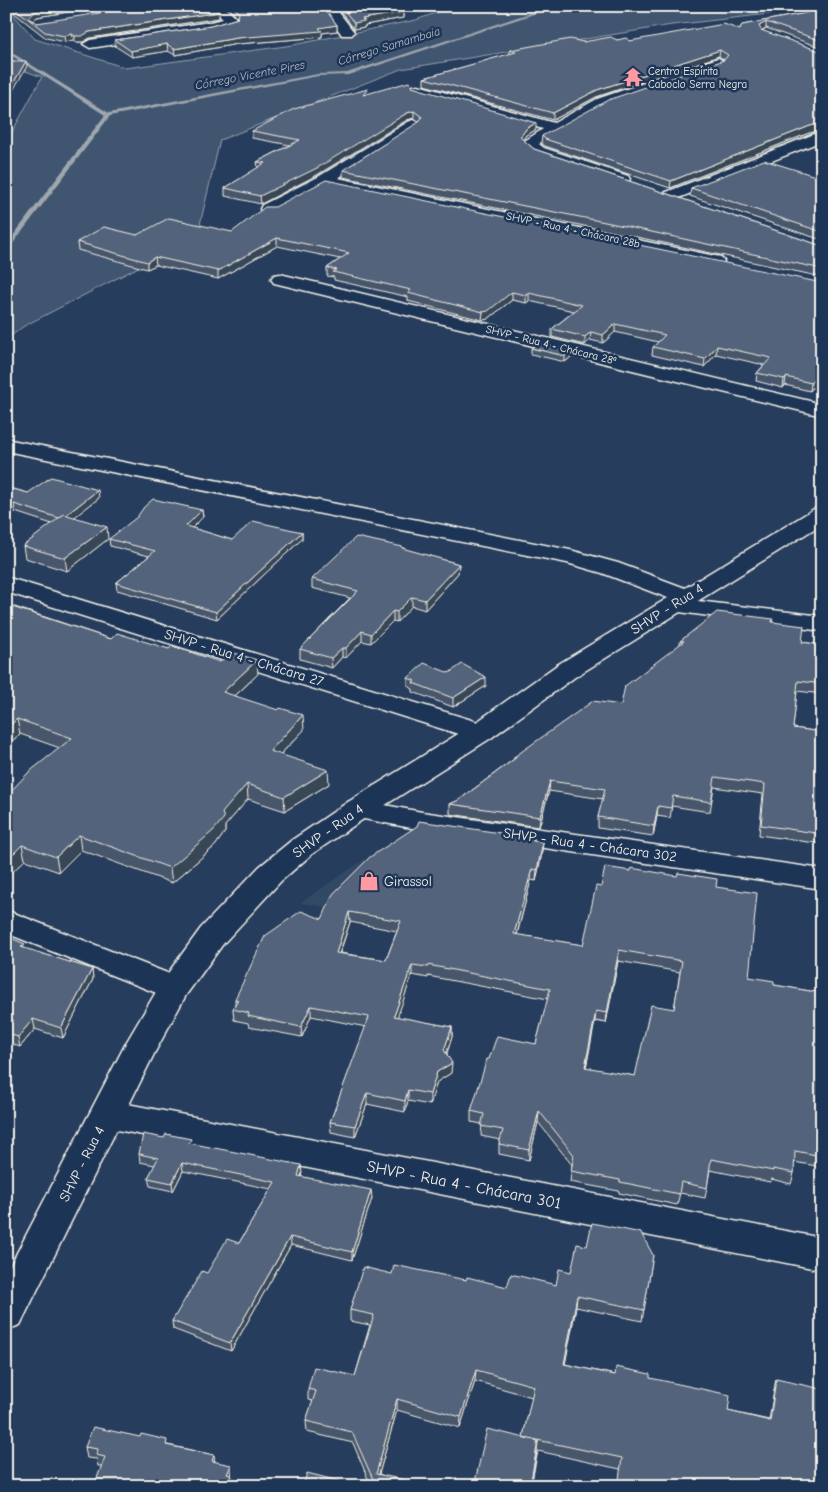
<svg xmlns="http://www.w3.org/2000/svg" width="828" height="1492" font-family="'Comic Neue',sans-serif">
<rect width="100%" height="100%" fill="#263d5d"/>
<filter id="ink" filterUnits="userSpaceOnUse"><feTurbulence type="fractalNoise" baseFrequency=".02" numOctaves="2"/><feDisplacementMap in="SourceGraphic" scale="10" xChannelSelector="R" yChannelSelector="G"/><feConvolveMatrix kernelMatrix="1 2 1 2 8 2 1 2 1" color-interpolation-filters="sRGB"/></filter>
<g filter="url(#ink)">
<path fill="#334966" d="M374,853l39,7 -21,57 -92,-14z"/>
<path fill="#40546f" stroke="#9aa2ac" d="M6,6l29,33 91,29 167,-23 123,-25 39,-14h367v2l-150,17 -271,44 -181,71 -23,97 -173,89 -18,14v-197l36,-66 -36,-13z"/>
<g fill="none" stroke-linecap="round" stroke-linejoin="round">
<path fill="#9fa7ae" fill-rule="evenodd" d="M551,6h7l-209,69 -31,1 -208,40 -102,134 -2,1v-6l99,-130 -99,-63v-3l103,64 209,-39 29,-1z"/>
<defs>
<g id="minor">
<path d="M210,6h14l14,14 -1,3 -26,7 -121,18 -7,-4 7,-4 120,-18 13,-3z"/>
<path d="M321,6h13l20,26 -2,3h-10z"/>
<path d="M718,58l7,4 -2,3 -116,40 -68,39 5,4 84,28 2,3 -2,3 -6,2 -88,-30 -7,-5 -4,-7 20,-13 -130,-37 -2,-3 2,-3 5,-1 136,38 43,-24z"/>
<path d="M413,120l5,2 3,3 -3,3 -80,50 377,78 6,1 3,4 -3,4 -6,1 -389,-81 -52,28h-12l-2,-4 2,-4 56,-28 90,-55z"/>
<path d="M822,131v10l-146,58h-12l-2,-3 2,-3z"/>
<path d="M280,274l542,130v12l-548,-133 -3,-4 3,-4z"/>
<path d="M6,577l485,149 4,6 -4,6 -10,2 -10,-2 -465,-146z"/>
<path d="M673,598l149,18v15l-158,-21 -3,-5 3,-5z"/>
<path d="M358,800l64,12 400,57v20l-400,-59 -74,-14 -4,-7 4,-7z"/>
<path d="M6,910l179,70 5,8 -5,8 -11,4 -168,-67z"/>
<path d="M107,1100l715,138v32l-715,-142 -12,-4 -5,-10 5,-10z"/>
</g>
<path id="tertiary" d="M6,439l564,111 48,13 67,25 129,-79 8,-2v17l-247,153 -84,61 -123,78 -56,38 -31,27 -58,63 -37,51 -31,57 -135,273 -14,5v-56l120,-231 37,-63 38,-52 58,-61 33,-27 56,-38 123,-76 86,-61 111,-67 -66,-25 -35,-10 -561,-112z"/>
</defs>
<use href="#minor" stroke="#f4f1e8" stroke-width="3"/>
<use href="#tertiary" stroke="#f4f1e8" stroke-width="3"/>
<use href="#minor" fill="#1d3557" fill-rule="evenodd"/>
<use href="#tertiary" fill="#1d3557" fill-rule="evenodd"/>
</g>
<g fill="#47566a" stroke="#f4f1e8" fill-rule="evenodd">
<path d="M9,6h96l-68,11 -4,3 4,3 182,-5 -129,20 -7,4h-8l-2,-2 -8,2 -19,-4 -37,-29z"/>
<path d="M227,6h96l14,19v6l-15,2v4l-84,7 -63,11 -7,-4 -36,6 -17,-11v-6l96,-14 27,-8z"/>
<path d="M337,6h55l11,6v6l-38,7v2l-11,2z"/>
<path d="M822,10v38l-56,-20 -4,3 60,21v78l-13,3 -139,55 -125,-42 -4,-3 1,-7 182,-76 -5,-4 -123,41 -43,23 -129,-35v-7l86,-24v-4l73,-8 34,-2 13,1 110,-11 2,-5z"/>
<path d="M412,87l124,43 -10,5 -3,5 11,9 288,97v31l-213,-46 -266,-54v-7l77,-48 -6,-4 -7,2 -90,55 -56,29 -36,-8v-8l33,-20 -1,-6 33,-17 -38,-7v-7l116,-37z"/>
<path d="M822,178v62l-132,-44 1,-8z"/>
<path d="M232,232l590,51v102l-6,-1 -6,7 -25,-6 -2,3 -27,-7 1,-8 7,-8 -48,-11 -12,13 -52,-12 1,-8 5,-5 -43,-10 -12,11 -13,-3 -5,5 -33,-8v-8l22,-18 -45,-10 -3,2 -14,-3 -24,19 -6,1 -74,-19v-4l-74,-17v-3l-7,-1v-8l13,-9 -63,-13 -59,33 -62,-14 -9,4 -69,-19 -1,-8 60,-7z"/>
<path d="M531,348l40,9 -6,5 -34,-8z"/>
<path d="M6,487l22,6 71,5 -25,19 34,22 -41,32 -42,-13 -2,-12 29,-22 -37,-12z"/>
<path d="M202,510l1,7 -11,11 40,12 70,-8v7l-85,80 -100,-29 -1,-7 33,-27 -39,-10 -1,-7z"/>
<path d="M403,547v2l56,15 -1,9 -33,37 -13,-4 -15,16 -4,-1 -22,22 -9,-2 -16,17 -4,-1 -10,11 -32,-9v-10l50,-51 -38,-10v-9z"/>
<path d="M8,597l1,8 102,34 58,10 89,25 -23,22 69,34 -23,24 48,30 -44,27 -37,-12 -23,27v6l-10,14 -43,37 -91,-33 -22,22 -34,-12 -17,-66 52,-46 -40,-14 -14,12z"/>
<path d="M772,622l30,20 20,3v49l-25,-3 -4,37 29,4v112l-63,-9 4,-41 -49,-7 -4,25 -38,-6 -2,12 -13,-2 -4,20 -55,-8v-11l5,-18 -54,-8 -10,36 -89,-13v-10l9,-4 55,-41v-2l107,-52 59,-60v-4z"/>
<path d="M449,673l37,13 -33,21 -40,-15v-3l-5,-3v-8z"/>
<path d="M534,838v3l8,12 -6,28 -5,-1 -14,55 66,10 18,-58h115l33,90 25,8 48,8v174l-28,-5v11l-3,11 -20,-5 -1,3 -60,-12 -5,28 -25,-5 -3,12 -58,-12v-2l-49,-9 2,-17 -34,-43 -9,38 -30,-6v-10l1,-4 -19,-4 1,-12 -11,-2v-11l18,-52 47,-15 12,-45 -120,-23v2l-16,-3 -15,42 55,10v10l-5,16 4,20 -14,9 -7,23 -22,-4 -3,11 -38,-8 -12,33 -24,-5 -1,-10 36,-95 -55,-11 -9,21 -53,-10 -1,-4 -14,-3 -1,-11 2,-4v-6l87,-80zM350,922l47,9 -11,29 -46,-7zM618,961l62,11 -6,37 -39,67 -49,-8 9,-47 11,2z"/>
<path d="M6,936l20,13 66,20 1,10 -30,59 -28,-9 -15,18 -14,-5z"/>
<path d="M191,1144l111,29 -1,3 71,22 -20,62 -61,-15 -60,106 -58,-22 -1,-8 35,-48 32,-30 32,-54 -88,-18 -10,20 -23,-5 -2,-8 7,-13 -15,-3 -1,-8z"/>
<path d="M653,1255l-11,66 -66,-14 -11,57 50,11 35,3 78,33 41,9 5,-30 2,-11 46,107 -202,-17 -82,-18 -7,35h-57l49,-49 9,-40 -57,-16 -15,47 -63,-18 -18,64 31,12h-39l-18,-43 -46,-11 -1,-11 7,-20 -5,-1v-11l47,-13 15,-51 -20,-4v-11l42,-36 74,6 41,7 49,-2 15,-13z"/>
<path d="M168,1445l46,10 1,7 17,14 -1,2 1,8h-138l8,-20h-4l-1,-7 -10,-1 -2,-11z"/>
</g>
<g fill="#394656" stroke="#f4f1e8">
<path d="M68,6h37l-68,11 -5,5 -4,-4 8,-7z"/>
<path d="M219,12v6l-129,20 -7,4h-8v-6l14,-4z"/>
<path d="M403,12v6l-38,7v2l-11,2v-6l8,-4z"/>
<path d="M766,22v6l-8,4 1,-6z"/>
<path d="M337,25v6l-15,2v4l-84,7 -63,11 -1,-6 63,-11z"/>
<path d="M72,34l1,6 -8,2 -1,-6z"/>
<path d="M167,44l1,7 -36,6 -1,-6z"/>
<path d="M720,50l-1,6 -123,41 -43,23v-7l44,-23z"/>
<path d="M26,61l1,5 -20,35 -1,-5z"/>
<path d="M12,96v5l-6,13v-6z"/>
<path d="M414,111v7l-7,2 -90,55 -56,29 -1,-8 147,-83z"/>
<path d="M536,123v7l-10,5 -6,9v-7l7,-9z"/>
<path d="M822,123v7l-13,3 -139,55 1,-7 139,-55z"/>
<path d="M277,238v8l-59,33v-8z"/>
<path d="M155,257l1,8 -9,4v-7z"/>
<path d="M512,292v8l-24,19 -6,1 1,-8z"/>
<path d="M529,293v8l-3,2v-8z"/>
<path d="M615,324v8l-12,11v-8z"/>
<path d="M591,332l-1,8 -5,5v-8z"/>
<path d="M717,346l-1,8 -12,13 1,-8z"/>
<path d="M571,351v6l-6,5v-6z"/>
<path d="M818,375l-2,9 -6,7 1,-8z"/>
<path d="M786,377l-1,8 -2,3 1,-9z"/>
<path d="M98,490l1,8 -37,29 -1,-8z"/>
<path d="M14,504l1,8 -9,6v-9z"/>
<path d="M202,510l1,7 -16,16 -1,-7z"/>
<path d="M107,527l1,12 -41,32 -2,-13z"/>
<path d="M302,532v7l-85,80 -1,-7z"/>
<path d="M459,564l-1,9 -33,37v-10z"/>
<path d="M8,597l2,14 -4,3v-16z"/>
<path d="M412,597v9l-15,16v-10z"/>
<path d="M393,611v10l-22,22v-9z"/>
<path d="M362,631v10l-16,17v-10z"/>
<path d="M342,648v9l-10,11 -1,-10z"/>
<path d="M257,660l1,14 -34,32 -1,-14z"/>
<path d="M486,677v9l-33,21v-9z"/>
<path d="M303,715l1,15 -34,35v-14z"/>
<path d="M17,719l3,15 -14,12v-17z"/>
<path d="M328,770l1,14 -44,27 -1,-14z"/>
<path d="M550,781l-1,10 -10,36 1,-10z"/>
<path d="M247,784l1,15 -23,27v6l-10,14 -43,37 -2,-15z"/>
<path d="M658,806l-1,10 -4,20 1,-10z"/>
<path d="M79,835l2,15 -22,22 -3,-15z"/>
<path d="M543,842l-1,11 -6,28 1,-11z"/>
<path d="M22,845l3,15 -19,18v-17z"/>
<path d="M532,869l-1,11 -17,65v-11z"/>
<path d="M349,912l1,10 -14,41v-10z"/>
<path d="M619,950l-1,11 -12,62 1,-10z"/>
<path d="M412,965v10l-18,52v-11z"/>
<path d="M92,969l1,10 -30,59 -2,-10z"/>
<path d="M311,1006v10l-9,21 -1,-10z"/>
<path d="M596,1011l-1,10 -11,57 1,-11z"/>
<path d="M33,1019l2,10 -15,18 -2,-10z"/>
<path d="M452,1027v10l-8,23v-10z"/>
<path d="M452,1063l-1,10 -14,9 -7,23v-11l7,-22z"/>
<path d="M408,1090v11l-3,11v-11z"/>
<path d="M367,1093v11l-12,33v-11z"/>
<path d="M539,1111l-1,11 -9,38v-10z"/>
<path d="M182,1163l1,8 -10,20 -1,-8z"/>
<path d="M301,1165l1,8 -4,11v-8z"/>
<path d="M371,1190l1,8 -20,62v-8z"/>
<path d="M290,1237l1,8 -60,106 -1,-8z"/>
<path d="M577,1296l-1,11 -13,68 1,-11z"/>
<path d="M476,1370l-1,11 -15,47 1,-11z"/>
<path d="M397,1399v11l-21,74v-10z"/>
<path d="M538,1441l-1,11 -6,34h-1z"/>
<path d="M231,1465l1,21h-5v-12z"/>
</g>
<g fill="#52647b" stroke="#f4f1e8" fill-rule="evenodd">
<path d="M12,6h56l-32,5 -8,7 9,5 106,-17h70l6,6 -130,20 -7,4h-7l-3,-2 -8,2 -19,-4z"/>
<path d="M232,6h91l14,19 -18,3 3,3 -85,7 -63,11 -7,-5 -36,7 -16,-11 96,-14 27,-8 1,-5z"/>
<path d="M341,6h51l11,6 -41,7 3,2 -11,2z"/>
<path d="M822,10v31l-56,-19 -7,4 2,4 61,22v71l-12,3 -139,55 -126,-42 -3,-3 66,-36 116,-40 4,-5 -8,-5 -123,40 -44,23 -129,-35 92,-26 -6,-2 60,-11 13,3 28,-5 6,3 9,-2 4,3 94,-17 16,6 2,-5z"/>
<path d="M6,61h20l-20,35z"/>
<path d="M409,82l3,5 124,36 -9,5 -7,9 14,12 288,97v23l-212,-46 -267,-53 76,-48 3,-5 -8,-6 -7,2 -90,55 -57,28 -35,-8 40,-25 -8,-1 43,-22 -48,-9 42,-22 74,-20 -5,6z"/>
<path d="M6,96h6l-6,12z"/>
<path d="M764,160l58,18v54l-131,-44z"/>
<path d="M326,180l496,103v93l-4,-1 -7,8 -25,-6 -2,2 -27,-6 14,-15 -54,-12 -12,13 -52,-12 12,-12 -50,-11 -12,11 -12,-3 -6,5 -33,-8 30,-24 -53,-12 -3,2 -14,-3 -24,19 -5,1 -75,-19 3,-3 -78,-18 4,-2 -10,-2 22,-15 -72,-15 -59,33 -63,-14 -8,5 -70,-20 27,-15 33,8 32,-17 63,14 33,-25h10z"/>
<path d="M538,343l33,8 -6,5 -34,-8z"/>
<path d="M51,477l47,13 -32,25 -2,-1 -5,4 -45,-14 -8,5v-22l22,6z"/>
<path d="M153,499l49,11 -16,16 46,14 21,-19 49,11 -86,80 -100,-29 39,-32 -46,-12 28,-22 7,-10z"/>
<path d="M64,514l43,13 -42,31 -42,-12z"/>
<path d="M356,537l47,10 -1,1 57,16 -34,36 -13,-3 -15,15 -4,-1 -22,23 -9,-3 -16,17h-4l-11,10 -31,-9 58,-58 -46,-12z"/>
<path d="M6,605l105,34 6,-6 52,16 3,-3 48,16 11,-10 26,8 -34,32 55,18 2,-2 23,7 -33,36 58,19 -44,27 -37,-13 -25,29 2,5 -11,13 -43,37 -91,-33 -23,22 -34,-12 -16,16v-68l2,1 21,-22 43,-34 -55,-19 -11,10z"/>
<path d="M717,612l56,7 -1,3 32,4 -2,16 20,3v39l-24,-3 -5,47 29,4v102l-61,-9 4,-41 -50,-7 -4,25 -38,-6 -2,12 -13,-2 -4,20 -56,-9 7,-28 -55,-8 -10,36 -90,-13 9,-4 58,-43h-3l79,-56 28,4 4,-19 59,-45h-4z"/>
<path d="M424,663l25,10 13,-9 24,13 -33,21 -40,-15 2,-2 -7,-3z"/>
<path d="M419,821l115,17 -1,3 10,1 -6,28 -5,-1 -18,65 69,11 13,-59 5,1 4,-20 26,4v-3l46,8 1,-3 39,6 -1,8 41,6 -8,84 25,4v4l48,8v163l-27,-5 -1,22 -21,-4v2l-62,-12 -4,29 -26,-6 -2,12 -59,-12v-2l-49,-9 3,-16 -35,-44 -10,39 -30,-6 4,-14 -22,-4 3,-12 -13,-3 16,-52h2l8,-23 39,8 14,-55 -122,-24v2l-16,-2 -18,51 58,11 -8,23 8,13 -15,9 -7,22 -22,-4 -3,11 -38,-8 -12,33 -25,-4 39,-105 -58,-11 -10,21 -53,-11 1,-3 -16,-4 5,-9 -3,-1 30,-63 36,-25 21,8 11,-25 37,-37 47,-31zM349,912l52,9 -15,39 -50,-7zM619,950l63,11 -8,48 -23,-4 -16,71 -50,-9 11,-56 11,2z"/>
<path d="M6,936l19,8 -4,3 71,22 -31,59 -28,-9 -15,18 -12,-4z"/>
<path d="M143,1134l21,4 2,-4 25,5 -2,4 112,22 -3,11 73,14 -19,62 -62,-15 -60,106 -58,-22 30,-50 5,2 20,-34 12,4 36,-61 -93,-19 -10,20 -24,-5 10,-20 -19,-4z"/>
<path d="M592,1223l49,10 12,22 -9,55 -67,-14 -13,68 51,11 1,-8 34,7v4l80,17 -2,16 42,10 6,-42 46,10v97h-204l4,-28 -99,-21 11,-51 -58,-16 -15,47 -64,-18 -21,75 29,6 -1,4 6,2h-34l-24,-54 -46,-11 10,-30 -8,-2 6,-22 41,9 19,-61 -24,-5 13,-43 29,7 2,-9 72,15 1,-3 40,10 4,-13 45,11 3,-16 12,3 6,-28 10,2z"/>
<path d="M93,1427l47,10 1,-3 26,6 -1,5 48,10 -2,6 19,4 -4,9 4,1 -4,11h-133l11,-29 -9,-2 2,-6 -13,-2z"/>
<path d="M487,1429l51,12 -8,45h-56z"/>
<path d="M307,1473l52,13h-56z"/>
</g>
</g>
<defs>
<symbol id="temple-bare" viewBox="-9 -9 18 18"><path d="M0-6L5-2H3V0L6.5 2.5H4V6H1.5V3h-3V6H-4V2.5H-6.5L-3 0V-2H-5Z" fill="#ff9aa2" stroke="#1d3557" stroke-width="2.5" paint-order="stroke"/></symbol>
<symbol id="shop-bare" viewBox="-9 -9 18 18"><path d="M-5-2.5h2.3a2.7 3.5 0 0 1 5.4 0H5L5.5 6h-11ZM-1.5-2.5h3a1.5 2.3 0 0 0-3 0Z" fill="#ff9aa2" stroke="#1d3557" stroke-width="2.5" paint-order="stroke"/></symbol>
</defs>
<g fill-rule="evenodd">
<use href="#temple-bare" x="619" y="63" width="28" height="28"/>
<use href="#shop-bare" x="355" y="867" width="28" height="28"/>
</g>
<g text-anchor="middle" dominant-baseline="central" stroke-width="5" stroke-linejoin="round" paint-order="stroke">
<g font-size="11" fill="#f4f1e8" stroke="#1d3557" text-anchor="start">
<text x="648" y="71">Centro Espírita<tspan x="648" dy="13">Caboclo Serra Negra</tspan></text>
</g>
<g font-size="11" fill="#f4f1e8" stroke="#1d3557">
<text transform="translate(573 230) rotate(12)">SHVP - Rua 4 - Chácara 28b</text>
<text transform="translate(551 345) rotate(14)">SHVP - Rua 4 - Chácara 28ª</text>
</g>
<g font-size="12" font-style="italic" fill="#bcbfc2" stroke="#1d3557">
<text transform="translate(389 46) rotate(-17)">Córrego Samambaia</text>
<text transform="translate(250 75) rotate(-11)">Córrego Vicente Pires</text>
</g>
<g font-size="14" fill="#f4f1e8" stroke="#1d3557">
<text transform="translate(667 609) rotate(-32)">SHVP - Rua 4</text>
<text transform="translate(244 658) rotate(17)">SHVP - Rua 4 - Chácara 27</text>
<text transform="translate(328 831) rotate(-35)">SHVP - Rua 4</text>
<text transform="translate(590 845) rotate(8)">SHVP - Rua 4 - Chácara 302</text>
<text transform="translate(82 1164) rotate(-63)">SHVP - Rua 4</text>
</g>
<g font-size="14" fill="#f4f1e8" stroke="#1d3557" text-anchor="start">
<text x="384" y="881">Girassol</text>
</g>
<g font-size="16" fill="#f4f1e8" stroke="#1d3557">
<text transform="translate(464 1185) rotate(11)">SHVP - Rua 4 - Chácara 301</text>
</g>
</g>
<rect width="828" height="1492" fill="none" stroke="#1d3557" stroke-width="25"/>
<rect x="12" y="12" width="803" height="1467" fill="none" stroke="#f4f1e8" stroke-width="2" filter="url(#ink)"/>
</svg>
